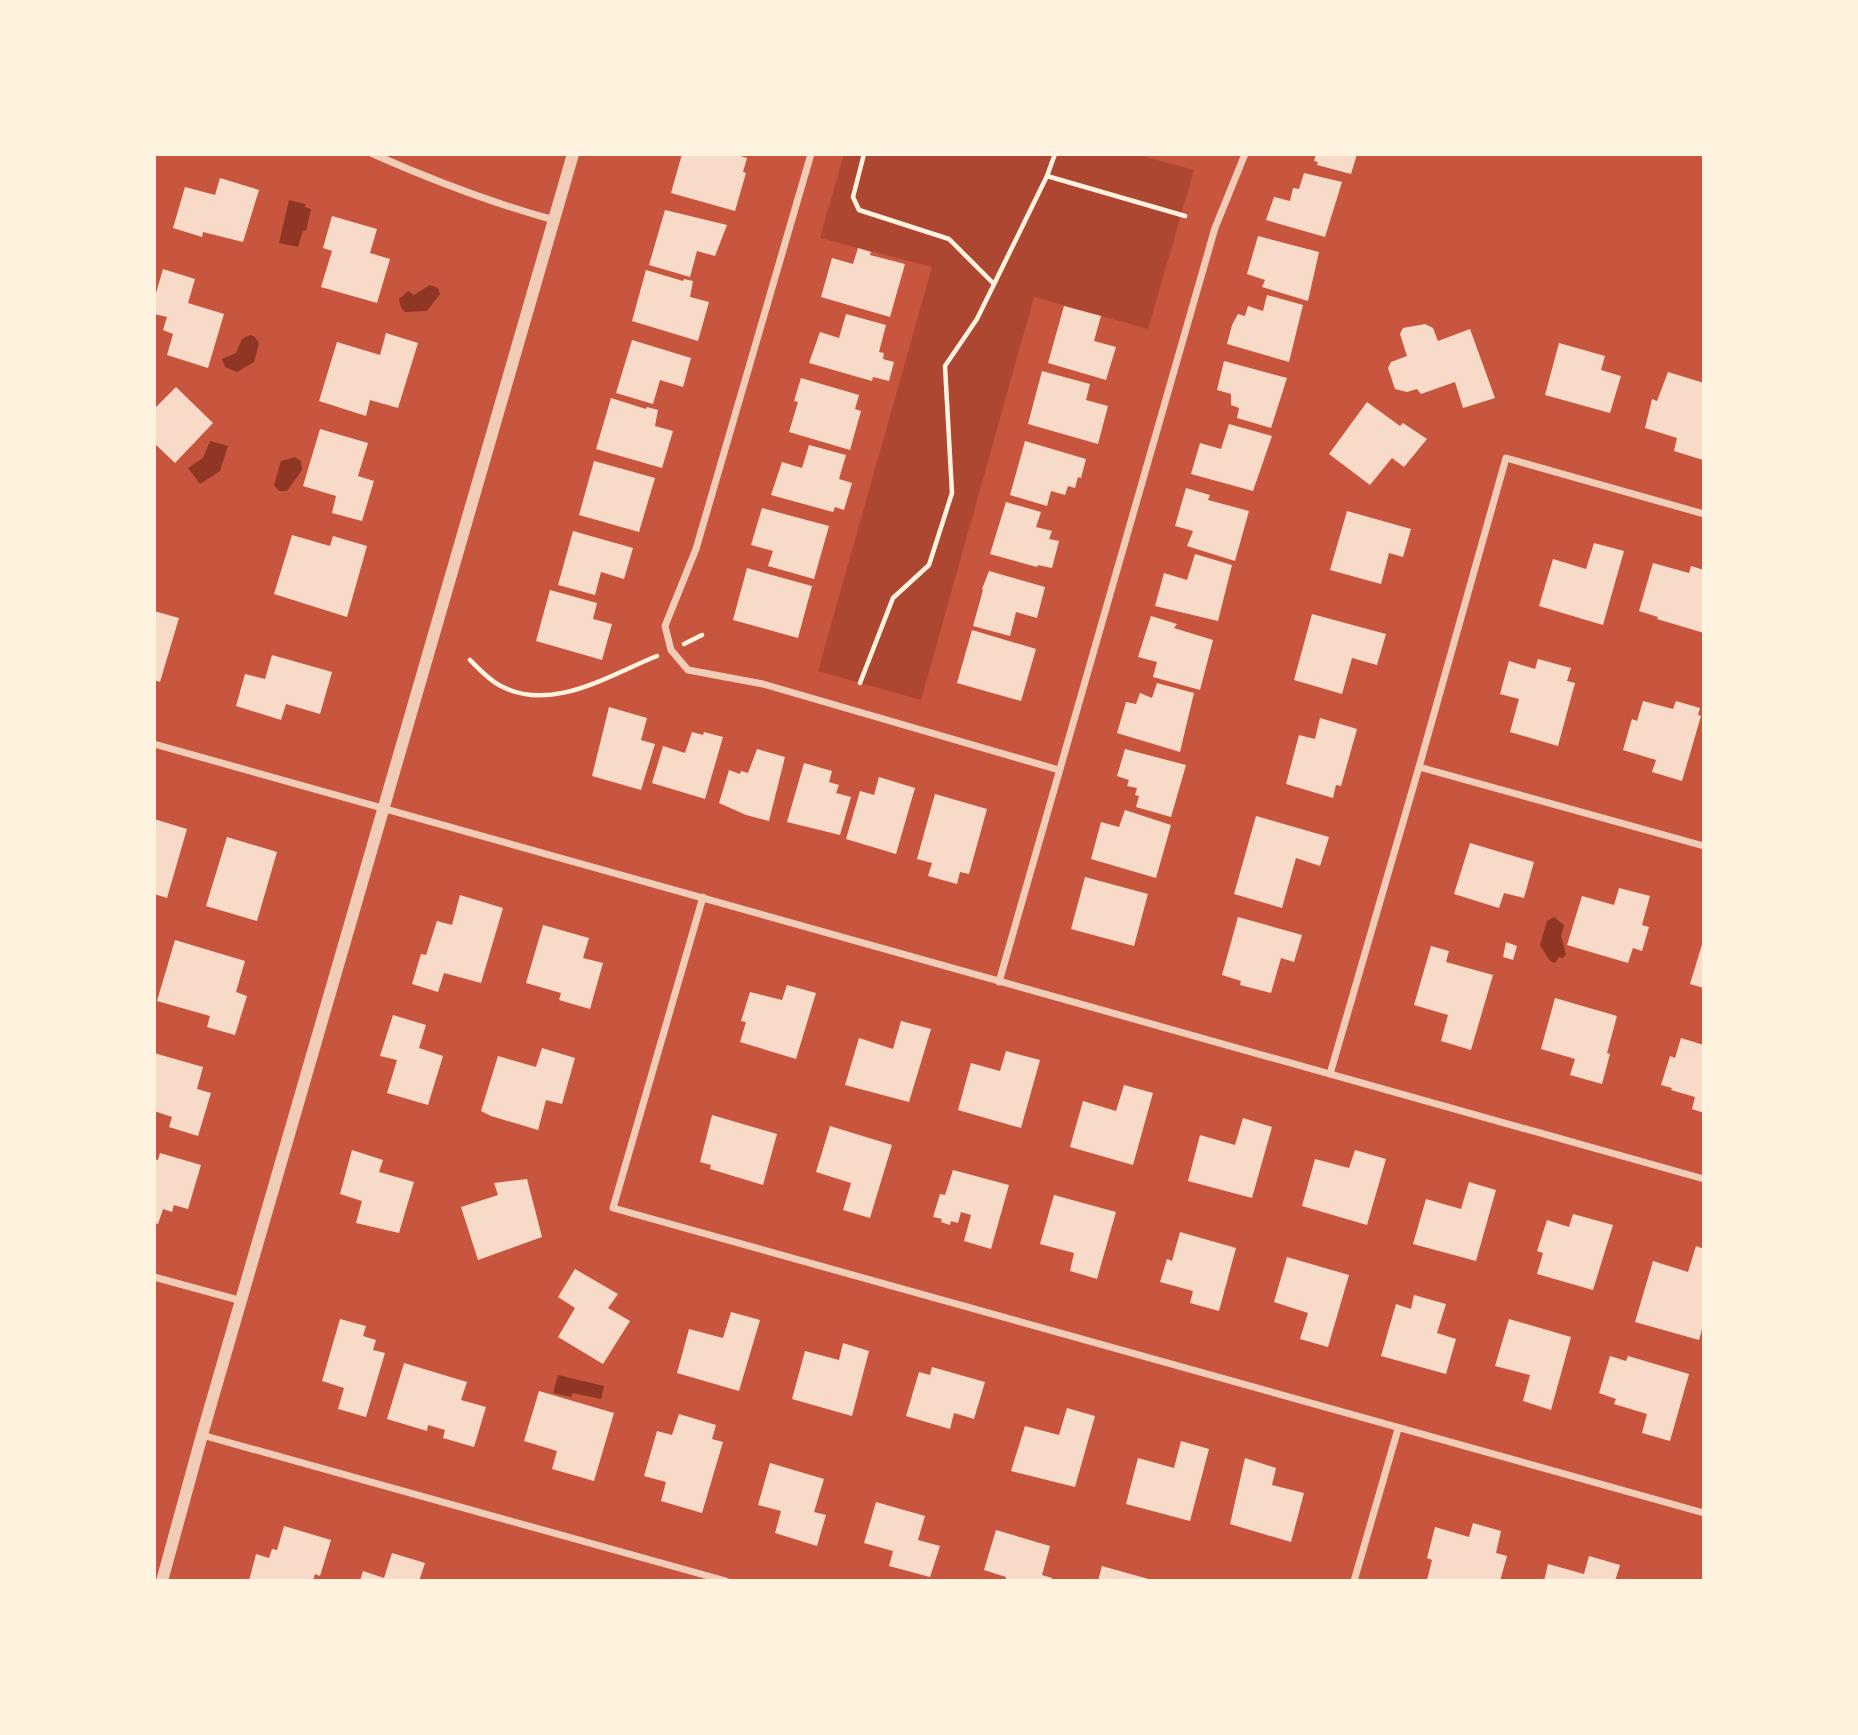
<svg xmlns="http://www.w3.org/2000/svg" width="1858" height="1735" font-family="'Asap Condensed',sans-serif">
<rect width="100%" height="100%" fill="#c8553d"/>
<path fill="#ae4732" d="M844,154h291l59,16 -46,159 -114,-32 -113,403 -103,-29 114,-404 -112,-29z"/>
<g fill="#8f3625">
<path d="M289,200l16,4v3l6,2 -5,22 -3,-1 -5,17 -19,-4z"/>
<path d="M430,285l8,3 2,6 -13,17 -22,1 -4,-4 -2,-9 9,-8 6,4z"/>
<path d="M250,335l4,1 5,7 -5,19 -17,10 -12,-5 -3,-8 14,-6 6,-14z"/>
<path d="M210,441l18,5 -8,25 -20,13 -12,-16 15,-10z"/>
<path d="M295,457l6,4 1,9 -15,21h-8l-5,-6 7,-24z"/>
<path d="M1554,917l10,8 -3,11 5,18 -3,4 -4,-1 -4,6 -5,-2 -10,-16 7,-24z"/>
<path d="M558,1375l46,11 -3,13 -28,-6 -2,4 -18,-4z"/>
</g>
<g fill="#f7dbc8">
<path d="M682,154h52l13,4 -4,14 3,1 -11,38 -64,-18z"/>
<path d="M1316,154h41l-6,20 -34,-9 1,-3 -4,-1z"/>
<path d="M1304,173l38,9 -17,55 -59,-17 8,-23 16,4 3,-13 6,1z"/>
<path d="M220,178l39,12 -16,52 -40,-10 -1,5 -29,-9 12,-41 30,8z"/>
<path d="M665,210l62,15 -12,31 -18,-5 -7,26 -41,-12z"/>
<path d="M332,216l45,13 -7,24 20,6 -13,44 -56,-16 11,-36 -9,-3z"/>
<path d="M1258,236l61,16 -11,49 -46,-14 3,-7 -18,-6z"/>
<path d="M858,248l13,4 -1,3 35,9 -15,53 -69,-20 11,-39 21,6z"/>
<path d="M163,269l32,10 -7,24 36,11 -16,54 -41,-13 6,-21 -10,-4 4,-13 -13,-3v-14z"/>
<path d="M646,270l37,11 1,-2 9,2 -3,16 19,5 -11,39 -66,-20z"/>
<path d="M1267,295l36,10 -14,57 -62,-18 5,-19 6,-11 7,2 3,-10 15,5z"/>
<path d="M1064,306l37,10 -7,25 22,6 -10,33 -58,-17z"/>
<path d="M846,314l40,11 -7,27 5,1 -1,6 11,3 -5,19 -16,-4 -1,4 -63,-18 11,-31 19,6z"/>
<path d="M1425,324l8,4 5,13 32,-12 25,69 -32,10 -8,-26 -34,12 -4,-5 -10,3 -12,-3 -7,-21 3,-6 16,-6 -7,-22 3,-6z"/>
<path d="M386,333l32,10 -20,65 -28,-8 -4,16 -47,-15 18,-59 43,13z"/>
<path d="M632,340l59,18 -8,29 -23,-7 -7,24 -37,-11z"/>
<path d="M1559,343l46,13 -4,14 20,6 -11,37 -65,-18z"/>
<path d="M1224,361l63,17 -16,50 -34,-10 2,-10 -8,-3v-11l-14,-4z"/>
<path d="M1042,371l48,13 -4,16 22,6 -10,38 -70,-20z"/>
<path d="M1668,372l36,11 -1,77 -29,-9 3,-13 -32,-10 7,-29 5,2z"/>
<path d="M801,378l58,17 -4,14 6,2 -11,39 -61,-18 9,-30 -4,-1z"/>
<path d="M176,387l37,36 -38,40 -21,-20v-34z"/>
<path d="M611,398l35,11 1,-2 11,3 -3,16 18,5 -11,37 -66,-19z"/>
<path d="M1367,402l33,24 3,-3 24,16 -23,28 -12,-9 -22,27 -41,-31z"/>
<path d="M1229,424l43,12 -19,55 -62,-17 9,-31 21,6z"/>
<path d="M320,429l48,14 -10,33 16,5 -12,40 -30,-8 4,-17 -33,-10z"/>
<path d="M1025,441l61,18 -5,19 -3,-1 -3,11 -7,-2 -3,9 -14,-4 -4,15 -37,-11z"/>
<path d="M809,445l37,10 -7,24 13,4 -8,27 -9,-3 -2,5 -62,-17 11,-33 20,6z"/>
<path d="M594,461l61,17 -16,54 -60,-17z"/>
<path d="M1186,488l24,7 -2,5 41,11 -14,50 -48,-15 6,-15 -18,-5z"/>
<path d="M1006,502l35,10 -5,15 16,4 -3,8 10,2 -7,27 -14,-3 -1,2 -47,-13z"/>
<path d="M762,508l67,18 -15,53 -46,-13 5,-15 -22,-6z"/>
<path d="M1347,511l64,18 -8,28 -14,-4 -8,31 -51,-14z"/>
<path d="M573,531l60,17 -9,31 -23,-7 -6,23 -37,-10z"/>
<path d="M292,535l38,11 3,-10 34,10 -20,71 -73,-23z"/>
<path d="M1594,543l30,8 -21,74 -64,-19 14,-47 33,10z"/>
<path d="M1195,554l37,11 -14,56 -63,-15 9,-33 23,7z"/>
<path d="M1653,563l36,10 2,-7 13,4v63l-47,-14 1,-2 -19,-6z"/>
<path d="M747,568l65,18 -14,52 -65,-18z"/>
<path d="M989,571l56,16 -8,31 -21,-6 -6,24 -37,-10 10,-36 -1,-1z"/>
<path d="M550,590l47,13 -4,16 19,5 -10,36 -66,-19z"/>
<path d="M154,611l25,7 -19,64 -6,-2z"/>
<path d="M1312,614l74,20 -9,31 -25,-7 -10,36 -48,-14z"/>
<path d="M1151,616l26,8 -3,4 39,12 -13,50 -47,-13 4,-15 -19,-5z"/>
<path d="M972,630l64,19 -15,52 -64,-18z"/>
<path d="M272,655l60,17 -12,42 -34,-10 -5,16 -45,-14 9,-32 20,5z"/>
<path d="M1538,659l33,9 -4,13 8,2 -17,63 -48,-14 9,-33 -19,-5 9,-33 26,8z"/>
<path d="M1157,683l37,10 -14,59 -63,-19 9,-31 10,2 4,-11 12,5z"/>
<path d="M1643,701l30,8 3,-8 24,7 -2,7 3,1 -19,65 -30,-9 4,-12 -33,-10 9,-31 5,2z"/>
<path d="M609,707l38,11 -6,22 14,4 -14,46 -49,-14z"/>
<path d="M1320,718l37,11 -16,57 -5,-1 -3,13 -47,-14 13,-49 16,4z"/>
<path d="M692,732l11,3 1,-3 19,5 -18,62 -53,-16 11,-37 22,7z"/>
<path d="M757,749l28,8 -16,64 -23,-6 -27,-12 10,-33 11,4 1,-3 7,2z"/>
<path d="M1125,749l61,16 -15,52 -35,-10 3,-11 -4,-1 2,-7 -10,-2 2,-6 -12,-4z"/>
<path d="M804,763l28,8 -3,11 10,3 -3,8 15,4 -11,38 -53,-13z"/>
<path d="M879,777l36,11 -19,66 -50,-15 14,-48 14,4z"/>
<path d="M935,794l52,15 -18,65 -9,-2 -3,12 -29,-8 4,-13 -15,-4z"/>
<path d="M1125,810l46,15 -15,53 -65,-19 10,-37 18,5z"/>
<path d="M1256,816l73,21 -9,29 -24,-8 -14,50 -48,-14z"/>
<path d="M154,819l33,10 -20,69 -13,-4z"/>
<path d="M227,837l50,15 -20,69 -51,-15z"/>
<path d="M1470,843l64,19 -10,36 -20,-5 -5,15 -45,-14z"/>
<path d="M1085,877l63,17 -14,52 -63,-17z"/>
<path d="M1619,888l31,8 -8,29 7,2 -7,24 -9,-3 -5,15 -61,-18 15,-49 32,9z"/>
<path d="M460,895l43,13 -22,75 -37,-10 -6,19 -26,-8 9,-30 5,1 11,-34 15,4z"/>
<path d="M1238,917l64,18 -8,27 -13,-4 -10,35 -31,-8 1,-4 -19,-6z"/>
<path d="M543,925l46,13 -6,20 20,5 -13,46 -31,-9 2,-7 -35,-10z"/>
<path d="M1704,938v50l-14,-4z"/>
<path d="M175,940l70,21 -9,31 11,4 -12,39 -28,-8 3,-11 -53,-15z"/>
<path d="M1506,942l11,4 -4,14 -10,-3z"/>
<path d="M1431,946l18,5 -3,11 47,13 -22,75 -30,-9 7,-26 -34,-10z"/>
<path d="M787,985l29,8 -20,66 -56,-17 6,-20 -5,-1 9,-29 32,8z"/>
<path d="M1555,998l62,18 -10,37 3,1 -8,30 -32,-9 5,-16 -34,-10z"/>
<path d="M393,1015l33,10 -7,23 24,8 -15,49 -41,-12 10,-33 -17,-4z"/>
<path d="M901,1021l30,8 -22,73 -64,-17 14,-47 34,11z"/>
<path d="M1681,1038l23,7v68l-12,-4 3,-12 -24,-7 1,-2 -11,-3 9,-29 5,2z"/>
<path d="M542,1048l33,10 -13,46 -16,-4 -8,30 -47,-14 -10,-5 17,-55 38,11z"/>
<path d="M1006,1051l34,9 -19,68 -63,-18 13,-47 29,8z"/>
<path d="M154,1053l49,14 -6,22 14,4 -13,43 -29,-9 3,-10 -18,-6z"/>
<path d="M1124,1085l29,8 -20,72 -63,-18 13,-46 33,10z"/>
<path d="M712,1115l65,19 -14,51 -53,-16 1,-4 -11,-3z"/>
<path d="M1243,1118l29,9 -20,71 -64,-17 12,-46 35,10z"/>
<path d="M830,1126l62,19 -22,73 -27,-8 8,-27 -35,-11z"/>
<path d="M352,1150l31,10 -4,12 35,10 -15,51 -43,-10 6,-22 -22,-7z"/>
<path d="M1355,1150l31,9 -19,66 -65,-19 13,-47 34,9z"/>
<path d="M160,1153l41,12 -13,44 -14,-4 -2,7 -9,-3 -5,15 -4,-1v-64l4,1z"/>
<path d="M953,1170l56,15 -18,64 -27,-8 7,-26 -10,-3 -3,11 -7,-2 -1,4 -9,-3 1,-3 -9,-2 7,-23 5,1z"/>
<path d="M527,1179l15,58 -64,23 -17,-53 37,-12 -4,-12z"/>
<path d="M1469,1182l27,8 -20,71 -63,-17 13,-45 35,10z"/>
<path d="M1054,1195l62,17 -19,67 -27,-8 4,-18 -34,-9z"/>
<path d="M1573,1214l40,11 -20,65 -56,-16 6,-21 -6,-2 10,-31 22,7z"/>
<path d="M1180,1232l56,16 -17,63 -29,-8 3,-12 -33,-9 7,-23 5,2z"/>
<path d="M1696,1246l8,3v73l-5,18 -64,-18 18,-61 35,11z"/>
<path d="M1287,1257l62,18 -21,72 -28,-8 8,-26 -34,-11z"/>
<path d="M575,1269l43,25 -10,14 22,13 -27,43 -45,-27 17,-29 -17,-11z"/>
<path d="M1414,1295l32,9 -9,29 19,6 -10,35 -65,-18 15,-52 15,5z"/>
<path d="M731,1312l29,8 -21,71 -62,-18 12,-44 34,9z"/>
<path d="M340,1319l26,7 -3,10 13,4 -3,10 12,3 -19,64 -28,-8 6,-21 -22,-7z"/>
<path d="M1509,1319l62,18 -20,73 -28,-9 7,-26 -35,-9z"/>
<path d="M843,1343l26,8 -17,65 -60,-17 13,-48 34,9z"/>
<path d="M1610,1356l16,5 2,-5 61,18 -19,67 -28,-8 5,-19 -33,-10 2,-5 -17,-6z"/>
<path d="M404,1363l63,19 -6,18 25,7 -12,40 -31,-9 2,-8 -17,-5 -1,6 -40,-12z"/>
<path d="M932,1367l53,15 -11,37 -20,-6 -4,16 -44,-13 13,-44 11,3z"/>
<path d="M539,1391l75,22 -20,68 -42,-12 5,-18 -33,-10z"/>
<path d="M1067,1408l28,8 -20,71 -64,-16 14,-45 34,9z"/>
<path d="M679,1414l37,11 -4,14 11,3 -21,71 -41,-12 5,-19 -22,-6 13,-45 15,4z"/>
<path d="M1181,1441l28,8 -19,72 -64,-17 12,-46 36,10z"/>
<path d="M1245,1458l31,10 -4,17 32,8 -13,49 -61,-18z"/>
<path d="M770,1463l54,16 -10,33 12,3 -9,31 -42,-13 6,-22 -23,-6z"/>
<path d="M876,1502l49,14 -7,24 22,6 -10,31 -41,-11 4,-15 -29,-8z"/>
<path d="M1473,1523l28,8 -5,22 11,3 -7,25 -73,-1 5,-20 -5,-2 8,-31 34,10z"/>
<path d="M284,1526l47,14 -11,36 -5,-2 -2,7h-64l7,-27 13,4 3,-9 5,1z"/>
<path d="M996,1530l54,16 -8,29 10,3 -1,3h-46l1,-4 -22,-7z"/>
<path d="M392,1553l33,10 -6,18h-59l3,-10 21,7z"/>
<path d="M1589,1556l31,9 -5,16h-71l4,-17 36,10z"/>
<path d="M1102,1566l50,14v1h-54z"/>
</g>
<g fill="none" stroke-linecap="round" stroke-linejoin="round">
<g stroke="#fff3e0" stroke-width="4.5">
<path d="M864,154l-11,43 6,13 90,29 45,45"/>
<path d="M1047,176l8,-22"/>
<path d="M684,644l18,-9"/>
<path d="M470,660c9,9 18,19 29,25 52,29 110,-10 158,-29"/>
<path d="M860,683l33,-85 36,-33 23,-72 -7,-127 32,-47 70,-143 138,40"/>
</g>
<g stroke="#f1ccb7" stroke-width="7">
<path d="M373,154c59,26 119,49 181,66"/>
<path d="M811,154l-115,395 -31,77 6,24 17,20 75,14 296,86"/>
<path d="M154,744l1550,435"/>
<path d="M1419,767l285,79"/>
<path d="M703,897l-90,311 1091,305"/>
<path d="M999,982l216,-754 30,-74"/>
<path d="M1330,1074l89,-307 87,-309 198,56"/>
<path d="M154,1277l88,24"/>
<path d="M202,1435l524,146"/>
<path d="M1354,1581l44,-152"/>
</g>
<path stroke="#f1ccb7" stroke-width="12" d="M162,1581l40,-146 371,-1281"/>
</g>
<rect width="1858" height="1735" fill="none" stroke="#fff3e0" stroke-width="312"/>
</svg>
